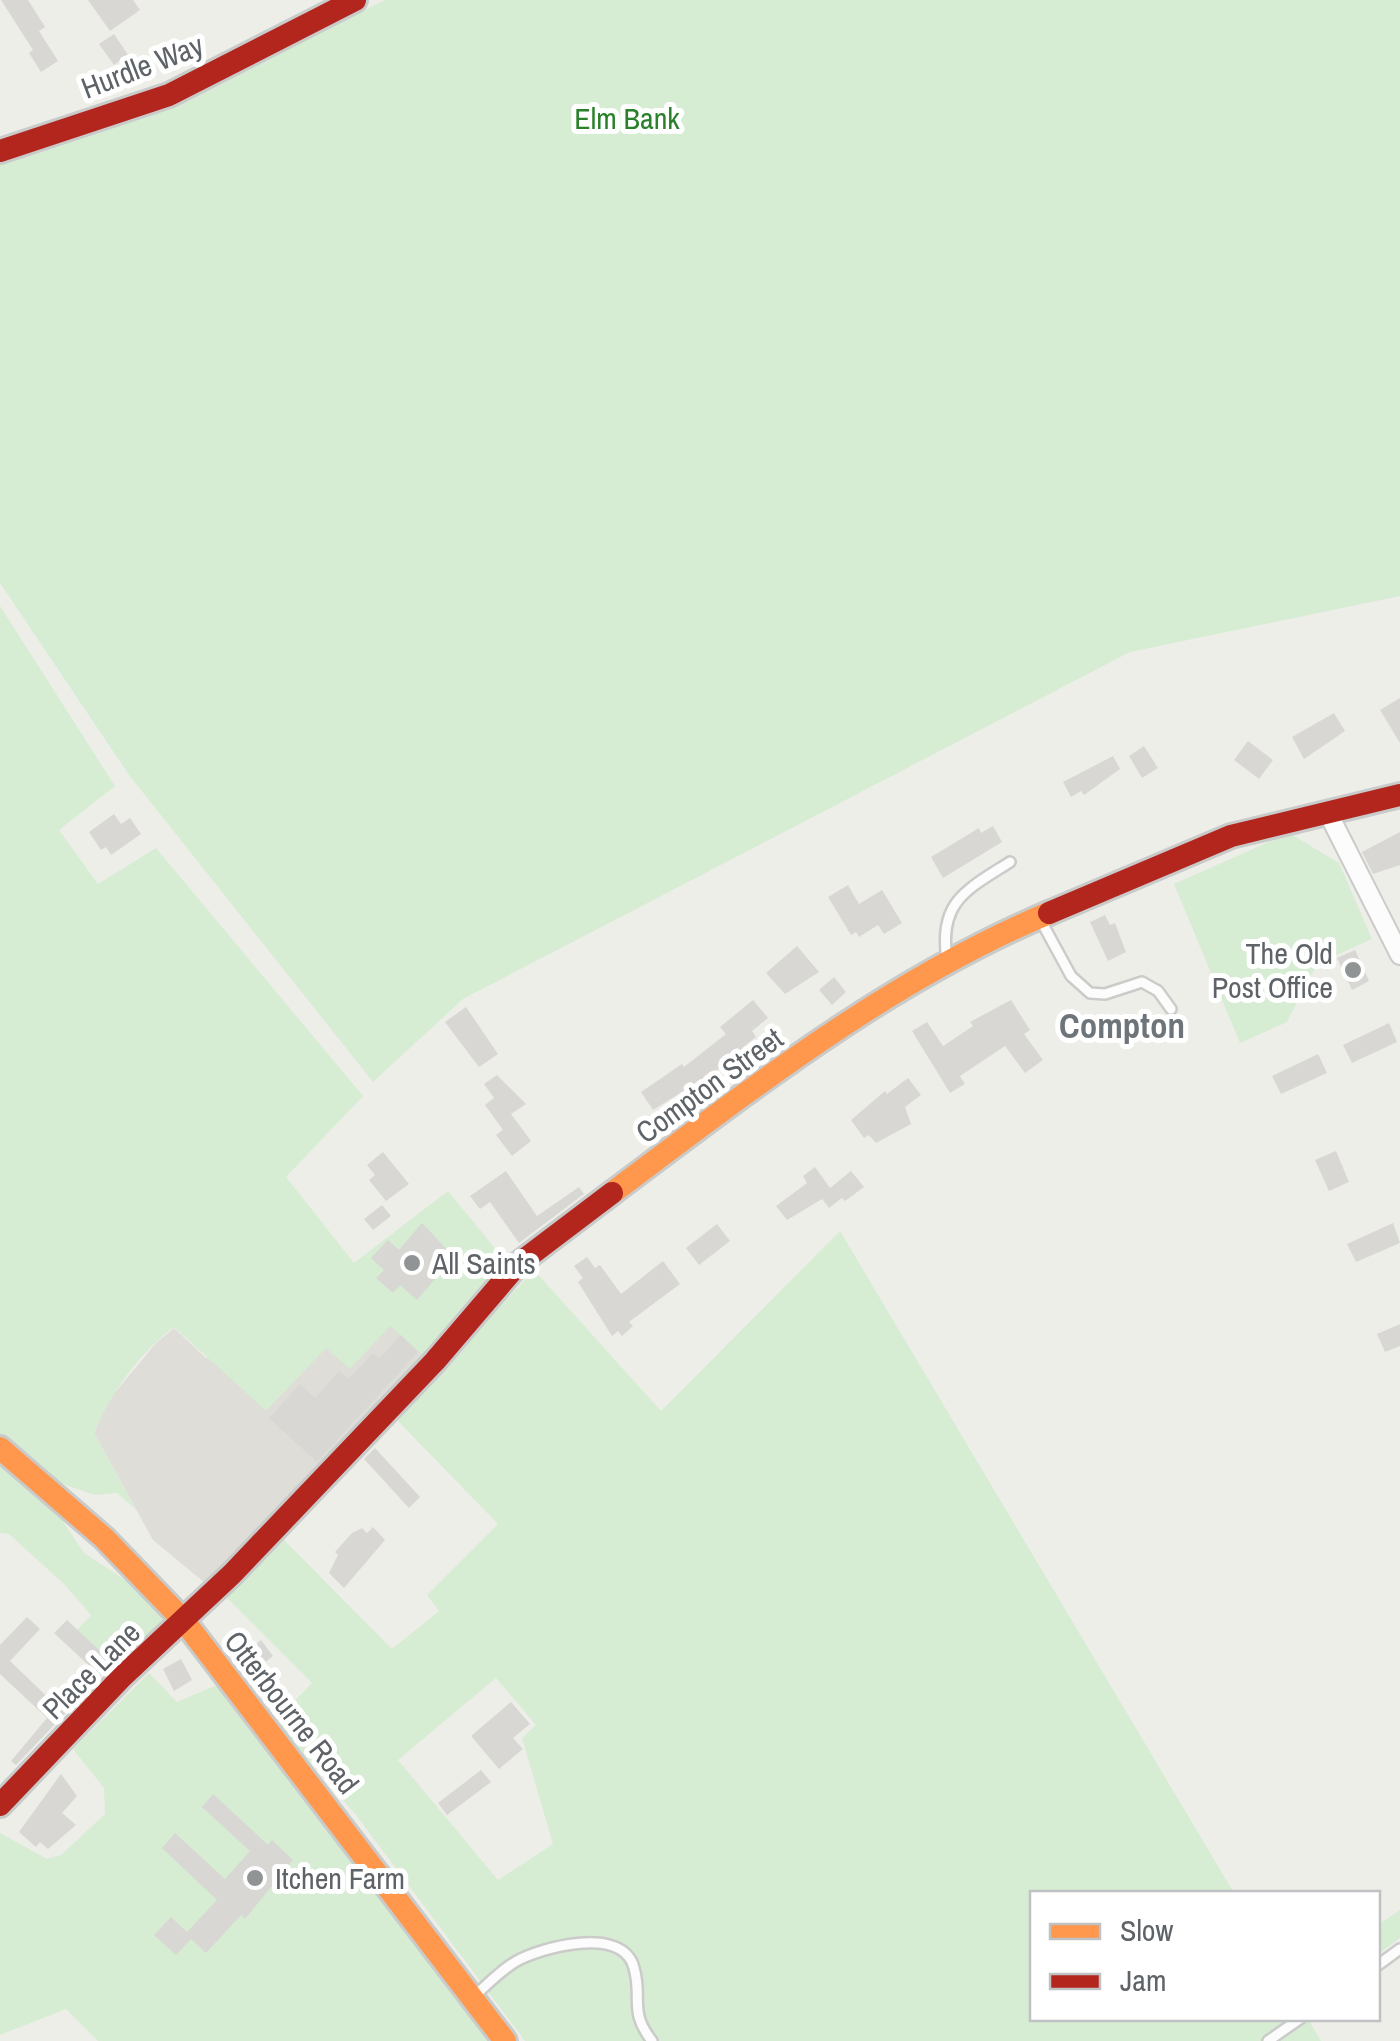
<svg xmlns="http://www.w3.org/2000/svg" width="1400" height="2041" font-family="'Archivo Narrow',sans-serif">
<rect width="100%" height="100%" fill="#eeeee9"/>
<path fill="#dfddd7" d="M391,1325l35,33 -105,115 -116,110 -52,-43 -59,-107 14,-32 48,-58 18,-15 32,30 120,-11z"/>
<g fill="#d6ecd3" fill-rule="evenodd">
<path d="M385,0h1015v596l-270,56 -667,347 -90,83 -244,-307 -129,-192v-418l173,-62z"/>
<path d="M0,606l115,180 -56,44 39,54 58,-36 207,248 -77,81 68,86 94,-72 60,73 -82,94 -36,-32 -40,43 -24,-21 -60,63 -92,-84c-35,26 -63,66 -80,106l42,77 -19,-17 -23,2 -39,-14 -19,13 26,26 22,33 55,36 19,20 8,19 -47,41 -42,-39 14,-15 -27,-31 -55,-50 -9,-1z"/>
<path d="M1289,833l50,30 33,76 -55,25 -30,58 -47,21 -66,-159z"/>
<path d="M840,1231l394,662 -202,1v124l276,1 13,22h-796l-169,-226 -81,-94 37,-38 -87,-87 57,-58 110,111 47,-38 -12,-16 71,-71 -103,-106 139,-148 127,141zM496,1678l40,47 -14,13 31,106 -55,36 -100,-120z"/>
<path d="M149,1673l28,29 42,-18 272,357h-393l-32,-32 -66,26v-202l47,26 14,-4 44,-41 -1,-26 -31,-39z"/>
<path d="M1400,1910v28l-22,16v-29z"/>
</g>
<g fill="#d8d7d4">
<path d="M1,0h27l17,27 -6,4 19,30 -17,11 -12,-19 4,-3z"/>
<path d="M88,0h45l7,10 -30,21z"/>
<path d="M114,34l14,21 -14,10 -15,-21z"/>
<path d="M1400,698v45l-20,-33z"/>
<path d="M1334,713l11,18 -41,28 -12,-22z"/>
<path d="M1248,741l25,19 -14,19 -25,-19z"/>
<path d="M1144,746l14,22 -16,10 -13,-22z"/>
<path d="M1113,756l7,13 -36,26 -3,-4 -10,6 -8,-15z"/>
<path d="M114,814l7,10 9,-6 11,16 -30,21 -5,-8 -5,3 -12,-18z"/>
<path d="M993,826l9,16 -59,36 -12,-21 48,-29 2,5z"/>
<path d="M1400,832v33l-27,9 -11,-22z"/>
<path d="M848,885l11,19 23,-14 20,33 -18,11 -6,-9 -19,12 -3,-5 -5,3 -23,-38z"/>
<path d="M1105,915l5,10 5,-2 11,29 -18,9 -18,-39z"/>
<path d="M797,946l22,26 -34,22 -19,-21z"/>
<path d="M1355,950l14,31 -17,9 -15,-32z"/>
<path d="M834,977l12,15 -14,13 -13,-15z"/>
<path d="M753,1000l15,18 -16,13 4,6 -14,11 4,4 -93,58 -12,-18 41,-28 2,3 42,-33 -6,-7z"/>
<path d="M1011,1000l19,30 -6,4 19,26 -18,13 -20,-27 -45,30 5,8 -15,9 -38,-62 15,-9 16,24 30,-20 -3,-4z"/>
<path d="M466,1007l32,47 -19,13 -34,-45z"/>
<path d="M1389,1023l8,19 -45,21 -9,-18z"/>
<path d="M1318,1054l9,19 -46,21 -9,-18z"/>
<path d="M497,1075l29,29 -15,10 20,27 -19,15 -16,-21 7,-5 -18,-25 9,-7 -10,-14z"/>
<path d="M908,1078l13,17 -16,12 6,17 -35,19 -7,-8 -5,3 -13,-18 34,-29 2,3z"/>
<path d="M1336,1151l13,31 -20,9 -14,-31z"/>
<path d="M383,1152l26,32 -23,17 -17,-21 6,-5 -8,-10z"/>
<path d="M815,1167l15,21 21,-17 13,16 -19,14 -3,-3 -13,10 -7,-9 -35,21 -11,-14 31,-23 -4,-7z"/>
<path d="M506,1171l31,45 42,-29 5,7 -65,49 -29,-41 -10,7 -10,-13z"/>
<path d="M382,1205l9,11 -18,14 -9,-11z"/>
<path d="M422,1223l32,34 -37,43 -17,-15 -7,8 -17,-15 8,-8 -13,-12 17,-18 11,10z"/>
<path d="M1393,1223l7,20 -44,19 -9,-18z"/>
<path d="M717,1224l13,17 -31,24 -13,-17z"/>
<path d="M587,1257l8,11 5,-3 21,29 42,-33 17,23 -51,38 4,4 -11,10 -4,-5 -6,5 -34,-54 5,-4 -9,-12z"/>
<path d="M1400,1324v22l-15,6 -8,-18z"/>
<path d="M401,1335l17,17 -101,110 -48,-44 31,-34 15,14 24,-27 9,8 25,-26 6,6z"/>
<path d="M375,1448l45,49 -11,11 -45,-49z"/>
<path d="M373,1527l12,13 -41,48 -15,-15 9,-18 -3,-3 17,-19 10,-5 5,5z"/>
<path d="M27,1617l13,12 -30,32 49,47 36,-37 -41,-38 13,-13 46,43 -97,102 -5,-4 36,-43 -47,-44v-29z"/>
<path d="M261,1640l12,16 -18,14 4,5 -8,6 -16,-20z"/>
<path d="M181,1659l11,21 -18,11 -11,-22z"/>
<path d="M511,1702l19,22 -17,14 10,11 -24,20 -28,-33z"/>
<path d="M481,1770l10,12 -44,33 -9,-12z"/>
<path d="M61,1774l16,22 -15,17 14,12 -28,24 -8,-7 -4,5 -17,-15z"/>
<path d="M213,1794l55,51 4,-5 21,20 -48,59 -4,-4 -35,38 -15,-14 -15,16 -22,-20 17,-18 16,15 30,-32 -55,-52 13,-15 50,46 25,-28 -48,-44z"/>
</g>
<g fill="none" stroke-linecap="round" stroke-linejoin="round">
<defs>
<g id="lane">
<path d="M1040,919l31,57 19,17 15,1 37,-12 16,9 13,18"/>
<path d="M947,960c-9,-58 19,-70 63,-98"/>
<path d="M1378,1965l22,-16"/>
<path d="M473,1997c13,-11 27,-26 42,-35 26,-15 108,-37 119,6 9,31 -6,42 18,73"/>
<path d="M1268,2041l33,-23"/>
</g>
<path id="street" d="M1328,813l72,142"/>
<g id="slow">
<path d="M612,1193c139,-104 276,-212 437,-280"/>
<path d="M0,1448l104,90 80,83 321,420"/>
</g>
<g id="jam">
<path d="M0,151l169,-56 186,-95"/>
<path d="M1049,913l182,-77 169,-41"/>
<path d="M0,1805l122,-128 110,-103 203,-213 82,-96 95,-72"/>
</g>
</defs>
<use href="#lane" stroke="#cbcbca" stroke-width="14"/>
<use href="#street" stroke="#cbcbca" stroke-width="22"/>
<use href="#slow" stroke="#c9cbca" stroke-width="28"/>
<use href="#jam" stroke="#c9cbca" stroke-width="28"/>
<use href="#lane" stroke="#fcfcfc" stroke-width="9"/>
<use href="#street" stroke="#fcfcfc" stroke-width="18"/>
<use href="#slow" stroke="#ff974d" stroke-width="22"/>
<use href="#jam" stroke="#b3261e" stroke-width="22"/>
</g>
<g fill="#909495" stroke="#fff" stroke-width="4">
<circle cx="1353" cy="970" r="10"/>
<circle cx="412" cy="1263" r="10"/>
<circle cx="255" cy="1878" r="10"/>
</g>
<g text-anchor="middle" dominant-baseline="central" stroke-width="10" stroke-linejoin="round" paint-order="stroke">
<g font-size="30" fill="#5e6368" stroke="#fff">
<text transform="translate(142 66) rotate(-21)">Hurdle Way</text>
<text transform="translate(709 1085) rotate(-36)">Compton Street</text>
<text transform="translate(91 1670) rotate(-45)">Place Lane</text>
<text transform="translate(292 1712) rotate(52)">Otterbourne Road</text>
</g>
<g font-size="30" fill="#2a812c" stroke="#fff">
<text x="627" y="118">Elm Bank</text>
</g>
<g font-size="30" fill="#5e6368" stroke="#fff" text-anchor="start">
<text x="1333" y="953" text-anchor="end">The Old<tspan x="1333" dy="34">Post Office</tspan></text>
<text x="432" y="1263">All Saints</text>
<text x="275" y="1878">Itchen Farm</text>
</g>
<g font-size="35" font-weight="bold" fill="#6e757a" stroke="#fff">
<text x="1122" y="1025">Compton</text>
</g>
</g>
<rect x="1030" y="1891" width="350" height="130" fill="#ffffff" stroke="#bfc1c3" stroke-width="2.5"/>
<rect x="1050" y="1924" width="50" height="15" fill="#ff974d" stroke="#bfc1c3" stroke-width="2.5"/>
<text x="1120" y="1941" font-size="30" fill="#5e6368">Slow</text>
<rect x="1050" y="1974" width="50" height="15" fill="#b3261e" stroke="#bfc1c3" stroke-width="2.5"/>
<text x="1120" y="1991" font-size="30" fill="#5e6368">Jam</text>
</svg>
